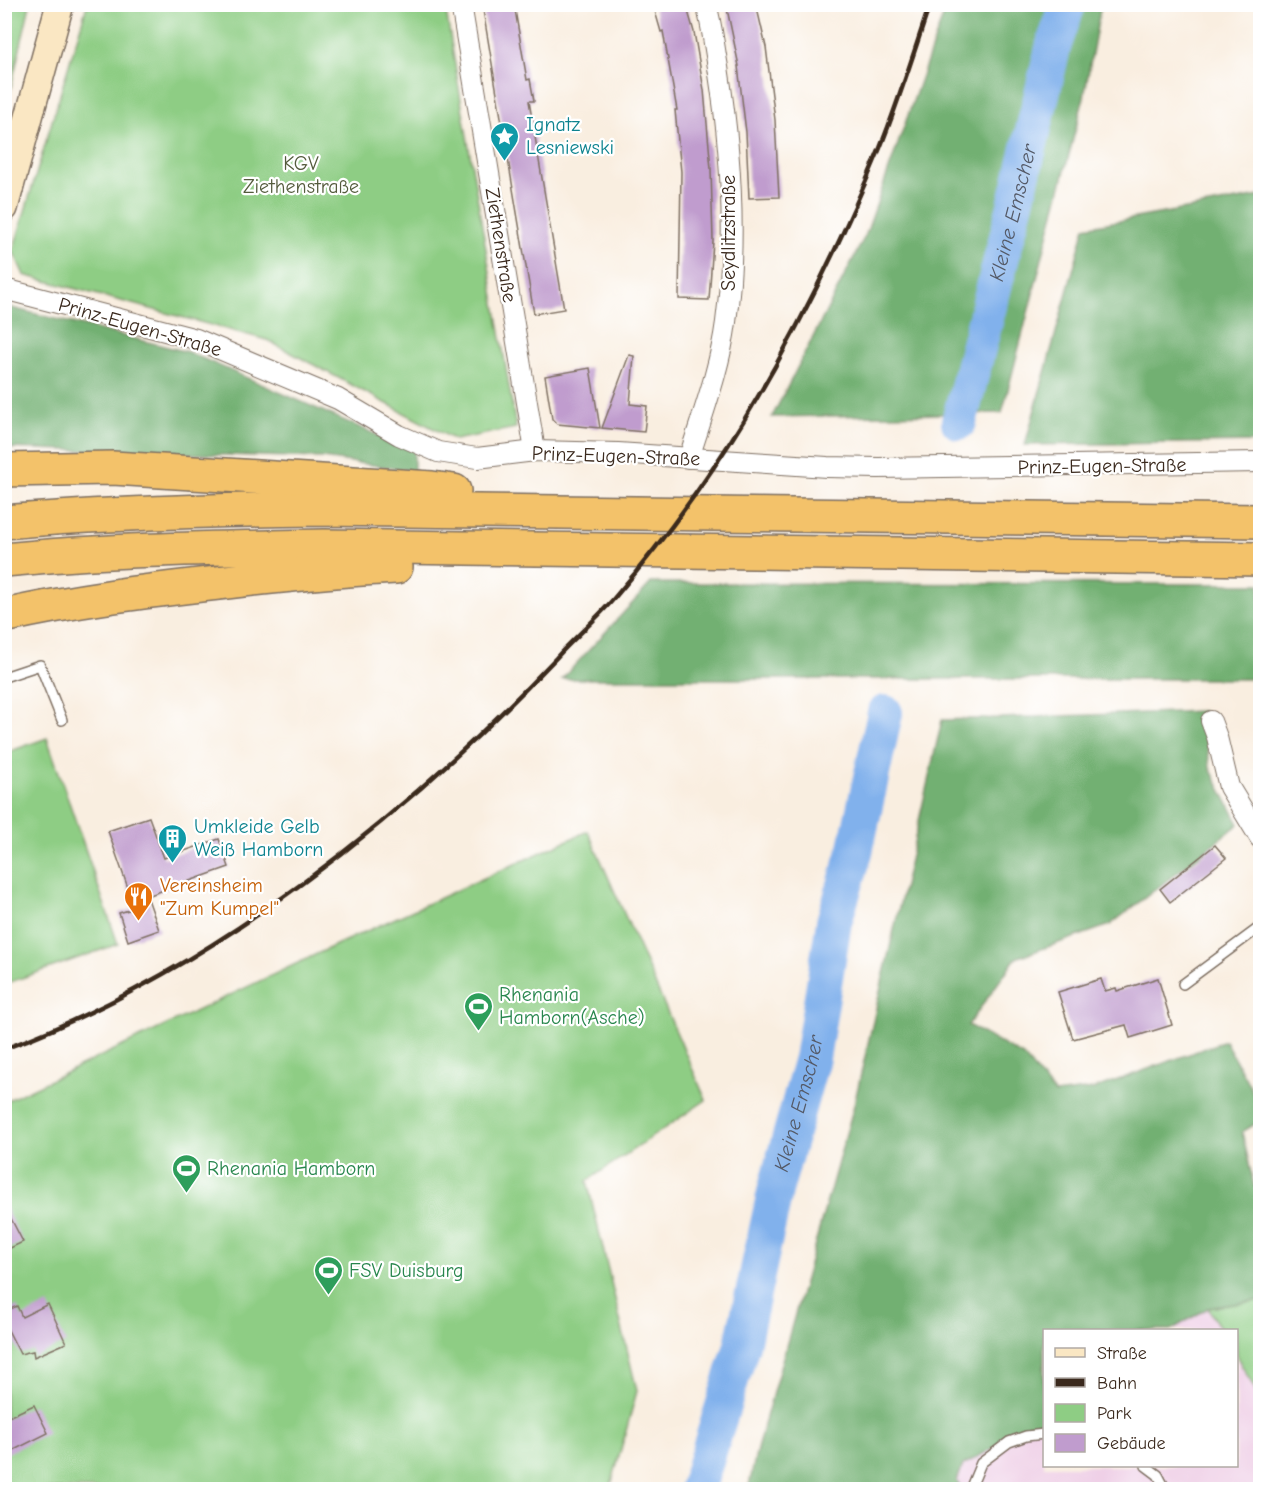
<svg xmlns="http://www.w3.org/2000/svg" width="1265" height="1494" font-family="'Comic Neue',sans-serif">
<rect width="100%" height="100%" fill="#fff"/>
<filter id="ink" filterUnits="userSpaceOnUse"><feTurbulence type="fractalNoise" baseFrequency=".0167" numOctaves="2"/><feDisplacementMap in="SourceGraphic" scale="12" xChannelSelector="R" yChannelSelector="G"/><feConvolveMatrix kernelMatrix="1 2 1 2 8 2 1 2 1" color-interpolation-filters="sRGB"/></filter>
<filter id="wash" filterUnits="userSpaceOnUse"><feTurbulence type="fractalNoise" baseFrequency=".008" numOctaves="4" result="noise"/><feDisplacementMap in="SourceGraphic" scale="24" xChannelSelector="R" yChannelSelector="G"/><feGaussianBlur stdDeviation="1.35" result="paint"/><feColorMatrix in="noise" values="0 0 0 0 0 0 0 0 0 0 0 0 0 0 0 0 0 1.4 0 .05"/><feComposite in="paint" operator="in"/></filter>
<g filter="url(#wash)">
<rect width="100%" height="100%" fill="#f9eee0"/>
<g fill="#efd0e7">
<path d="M1208,1308l13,22h-50z"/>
<path d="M1237,1357l23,41v91l-299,1 -4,-9 6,-16 81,-45v46h192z"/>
</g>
<g fill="#8ecd84" stroke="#647c51" stroke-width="1.5">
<path d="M5,4l25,1 -25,108 -1,-108z"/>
<path d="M87,5h358l71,423 -61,12 -188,-100 -243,-65 -11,-24z"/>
<path d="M47,738l71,206 -113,40v-231z"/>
<path d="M588,831l118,269 -119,81 50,210 -27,98h-605l-1,-387 334,-158z"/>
<path d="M1260,1300v98l-23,-41 -1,-27h-15l-13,-22z"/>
</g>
<g fill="#72b072" stroke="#566d48" stroke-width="1.5">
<path d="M947,5h154l-17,92 -82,316 -230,4 94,-183z"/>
<path d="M1260,196v246l-235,3 60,-218z"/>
<path d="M4,306l184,46 226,99v20l-92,-13 -317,-10z"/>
<path d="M651,583l609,1v95h-698z"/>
<path d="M1203,711l7,57 29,56 -129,101 -94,33 -48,67 55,31 32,38 38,-5 132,-48 35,64v16l-18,11 12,54h6v114l-52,8 -37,22h-127v90l-81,45 -6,16 4,8 -213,1 9,-41 96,-340 89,-389z"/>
</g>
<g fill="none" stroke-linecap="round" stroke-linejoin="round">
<g stroke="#81b1ec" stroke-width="36">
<path id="s1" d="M959,422l56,-216 39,-162 14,-40"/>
<path id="s2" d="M697,1490l45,-145 34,-158 36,-129 22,-136 21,-70 30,-139"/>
</g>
</g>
<g id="blocks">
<g fill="#c09cce">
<path d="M482,4h32l13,76 3,-1 4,22h-5l35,208 -30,5z"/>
<path d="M653,4h33l8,28 10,58 7,79 2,72 -4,59 -30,-1 2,-127 -6,-62h2l-14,-79 -2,1z"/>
<path d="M726,4h30l10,43 9,73 4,77 -30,1 -3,-66 -8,-66h1z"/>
<path d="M629,355l5,1 -4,48 17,2 -3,26 -42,-4z"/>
<path d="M590,368l10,60 -43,-4 -5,-5 -7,-43z"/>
<path d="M149,817l15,41 55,-19 10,28 -82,29 12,34 -31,11 -9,-28 16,-5 -27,-77z"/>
<path d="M1215,845l11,13 -56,44 -10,-13z"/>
<path d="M1158,978l14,47 -42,13 -4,-13 -53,14 -15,-47 43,-13 4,12 11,-3 1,3z"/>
<path d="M4,1205l19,37 -19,9z"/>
<path d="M48,1304l18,39 -32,14 -1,-6 -13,3 -16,-32v-10l13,-6 5,11z"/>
<path d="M34,1405l14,28 -44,22v-36z"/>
</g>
</g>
</g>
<g filter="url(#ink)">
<use href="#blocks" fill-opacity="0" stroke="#7e6f62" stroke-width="1.5"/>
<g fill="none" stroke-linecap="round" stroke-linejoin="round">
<defs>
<g id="lane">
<path d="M4,677l36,-12 22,55"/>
<path d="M1183,984l77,-57"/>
<path d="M1146,1466l12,9 8,15"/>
<path d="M972,1490l-1,-3 10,-24 28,-21 17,-6 18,-2"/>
</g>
<g id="street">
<path d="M461,4l74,447"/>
<path d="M4,289l192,50 142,60 61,36 39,17 39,6 58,-7 83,2 209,14 51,1 382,-6"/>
<path d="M689,458c14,-45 31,-90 37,-136 11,-84 5,-172 -8,-255 -4,-21 -6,-42 -12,-63"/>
<path d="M1211,721l6,16 12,50 31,51"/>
</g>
<path id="secondary" d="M4,208l56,-204"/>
<g id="highway">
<path d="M4,470l109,-2 319,20 22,3"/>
<path d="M4,522c106,-9 211,-12 317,-13l939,12"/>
<path d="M4,560c107,-11 214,-12 320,-14l936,13"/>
<path d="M4,616c71,-16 142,-25 214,-33 59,-7 118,-13 178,-16"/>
</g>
</defs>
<use href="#lane" stroke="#7e6f62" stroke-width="12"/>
<use href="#street" stroke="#7e6f62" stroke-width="22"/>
<use href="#secondary" stroke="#7e6f62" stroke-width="30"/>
<use href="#highway" stroke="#7e6f62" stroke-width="36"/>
<use href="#lane" stroke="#fff" stroke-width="9"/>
<use href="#street" stroke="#fff" stroke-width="20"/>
<use href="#secondary" stroke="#fae7c3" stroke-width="27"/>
<use href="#highway" stroke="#f3c26a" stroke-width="33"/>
<path stroke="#3b2a1e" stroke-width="4.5" d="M4,1049c207,-77 401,-232 552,-391 19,-21 42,-40 60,-62 47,-55 90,-114 128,-176 52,-86 97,-178 136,-272 19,-47 34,-96 50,-144"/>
</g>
</g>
<defs>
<symbol id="sight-pin" viewBox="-11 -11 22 30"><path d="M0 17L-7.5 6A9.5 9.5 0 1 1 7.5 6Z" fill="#0f9aa8" stroke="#fff"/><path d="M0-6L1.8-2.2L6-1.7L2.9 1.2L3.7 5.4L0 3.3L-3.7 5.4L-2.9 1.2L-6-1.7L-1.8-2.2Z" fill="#fff"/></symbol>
<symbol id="building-pin" viewBox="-11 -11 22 30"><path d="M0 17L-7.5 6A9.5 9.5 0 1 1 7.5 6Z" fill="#0f9aa8" stroke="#fff"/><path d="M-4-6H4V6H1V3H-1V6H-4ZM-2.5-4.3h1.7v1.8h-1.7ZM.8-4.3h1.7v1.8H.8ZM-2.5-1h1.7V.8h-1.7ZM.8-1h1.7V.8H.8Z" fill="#fff"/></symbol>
<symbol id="restaurant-pin" viewBox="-11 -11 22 30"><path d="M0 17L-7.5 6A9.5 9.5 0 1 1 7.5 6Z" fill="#e8710a" stroke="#fff"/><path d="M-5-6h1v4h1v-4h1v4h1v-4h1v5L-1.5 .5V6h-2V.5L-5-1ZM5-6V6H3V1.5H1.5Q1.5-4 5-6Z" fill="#fff"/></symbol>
<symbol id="stadium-pin" viewBox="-11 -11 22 30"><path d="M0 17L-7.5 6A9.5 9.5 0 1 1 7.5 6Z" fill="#2e9e5b" stroke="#fff"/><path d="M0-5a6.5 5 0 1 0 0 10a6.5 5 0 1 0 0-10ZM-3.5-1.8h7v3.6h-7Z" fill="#fff"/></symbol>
</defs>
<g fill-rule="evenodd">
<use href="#sight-pin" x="488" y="120" width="33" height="45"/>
<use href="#building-pin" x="156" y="822" width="33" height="45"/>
<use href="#restaurant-pin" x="122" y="880" width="33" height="45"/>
<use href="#stadium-pin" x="462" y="990" width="33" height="45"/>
<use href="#stadium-pin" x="170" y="1152" width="33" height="45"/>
<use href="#stadium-pin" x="312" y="1254" width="33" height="45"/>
</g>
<g text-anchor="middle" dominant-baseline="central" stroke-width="4.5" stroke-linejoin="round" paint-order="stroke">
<g font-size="20" fill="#0d838f" stroke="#fff" text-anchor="start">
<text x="526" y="124">Ignatz<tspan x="526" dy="23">Lesniewski</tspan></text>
<text x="194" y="826">Umkleide Gelb<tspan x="194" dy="23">Weiß Hamborn</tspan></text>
</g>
<g font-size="20" fill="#545b3d" stroke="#fff">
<text x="301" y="163">KGV<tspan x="301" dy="23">Ziethenstraße</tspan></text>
</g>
<g font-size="20" fill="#3b2a1e" stroke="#fff">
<text transform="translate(728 233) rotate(-90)">Seydlitzstraße</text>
<text transform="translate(501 245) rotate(81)">Ziethenstraße</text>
<text transform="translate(140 327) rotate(16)">Prinz-Eugen-Straße</text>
<text transform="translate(616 456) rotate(2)">Prinz-Eugen-Straße</text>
<text transform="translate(1102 466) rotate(-1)">Prinz-Eugen-Straße</text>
</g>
<g font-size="20" fill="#c56008" stroke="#fff" text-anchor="start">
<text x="160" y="885">Vereinsheim<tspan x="160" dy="23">"Zum Kumpel"</tspan></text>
</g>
<g font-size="20" fill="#27864d" stroke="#fff" text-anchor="start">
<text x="499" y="994">Rhenania<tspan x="499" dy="23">Hamborn(Asche)</tspan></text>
<text x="207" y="1168">Rhenania Hamborn</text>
<text x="349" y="1270">FSV Duisburg</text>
</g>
<g font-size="21" font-style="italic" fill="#545966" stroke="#fff">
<text stroke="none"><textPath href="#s1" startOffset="216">Kleine Emscher</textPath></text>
<text stroke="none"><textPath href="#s2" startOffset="400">Kleine Emscher</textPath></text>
</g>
</g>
<rect width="1265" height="1494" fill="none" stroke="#fff" stroke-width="24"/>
<rect x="1043" y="1329" width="195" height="138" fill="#ffffff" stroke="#b1aaa5" stroke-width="1.5"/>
<rect x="1055" y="1348" width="30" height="9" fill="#fae7c3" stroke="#b1aaa5" stroke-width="1.5"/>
<text x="1097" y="1359" font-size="18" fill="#3b2a1e">Straße</text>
<rect x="1055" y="1378" width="30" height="9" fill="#3b2a1e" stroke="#b1aaa5" stroke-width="1.5"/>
<text x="1097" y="1389" font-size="18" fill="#3b2a1e">Bahn</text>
<rect x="1055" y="1404" width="30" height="18" fill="#8ecd84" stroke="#b1aaa5" stroke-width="1.5"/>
<text x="1097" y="1419" font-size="18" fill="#3b2a1e">Park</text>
<rect x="1055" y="1434" width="30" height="18" fill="#c09cce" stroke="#b1aaa5" stroke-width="1.5"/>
<text x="1097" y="1449" font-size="18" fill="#3b2a1e">Gebäude</text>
</svg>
